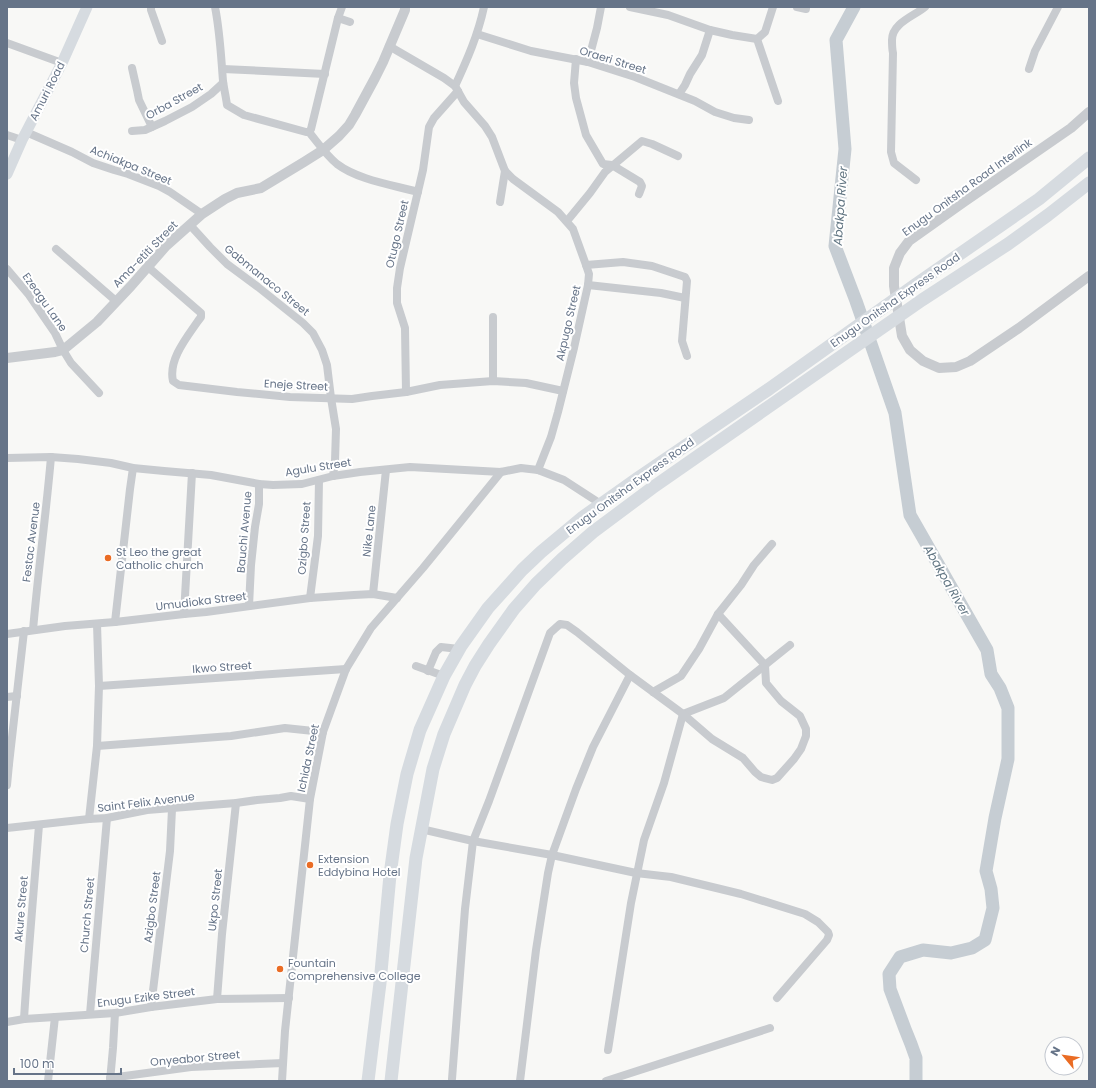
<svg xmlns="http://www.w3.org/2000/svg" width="1096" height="1088" font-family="Poppins,sans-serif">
<rect width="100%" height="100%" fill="#f8f8f6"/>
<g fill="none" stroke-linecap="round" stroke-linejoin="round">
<path stroke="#c6cdd3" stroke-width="13" d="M854,7l-18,33 9,109 -10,97 21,55 39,112 15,102 77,135 4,24 9,14 8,20v51l-13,59 -9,53 5,18 2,19 -8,32 -13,8 -21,5 -28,-3 -23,7 -11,17 1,15 15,40 6,15 5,14v23"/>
<g stroke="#c8cbcf" stroke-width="8">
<path d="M151,7v3l11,31"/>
<path d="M215,7c5,25 6,49 8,74 1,8 3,16 4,24l17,10 62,17h3c9,11 17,23 28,32 21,16 56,21 81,28"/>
<path d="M630,7l38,8 42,15 22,5 25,4 8,-7 8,-25"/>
<path d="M797,7l9,2"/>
<path d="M338,18l12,4"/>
<path d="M477,34l54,17 57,11 47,15 60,24 20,11 19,6 15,2"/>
<path d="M757,39l21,62"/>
<path d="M7,43l55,20"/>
<path d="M389,46l55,32 11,8 9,16 21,24 7,11 13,34 8,8 45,33 15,17 13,36 3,9 -1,11 -14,63 -16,64 -7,25 -13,33"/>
<path d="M576,59l-2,24 2,15 10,37 17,29 9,1 28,17 2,4 -3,8"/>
<path d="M588,62l9,-34 4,-21"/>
<path d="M132,68l5,22 2,10 13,27"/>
<path d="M223,69l102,5"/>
<path d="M1029,69l6,-18 23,-44"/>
<path d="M455,86c12,-26 23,-51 29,-79"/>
<path d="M679,94l6,-9 5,-11 12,-19 8,-25"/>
<path d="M132,131l13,-1 20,-9 27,-14 19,-13 12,-11"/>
<path d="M26,132l46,20 21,11 21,7 14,4 31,12 11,6 32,22"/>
<path d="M309,132l2,-3 27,-111 4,-11"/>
<path d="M7,135l15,5"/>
<path d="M916,180l-22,-17 -3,-11 2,-99c-1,-4 -1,-9 -1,-13 0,-17 22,-24 33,-33"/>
<path d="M500,202l5,-31"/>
<path d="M567,221l23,-28 15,-21 37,-31 10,3 26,12"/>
<path d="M190,225l20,22 17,17 31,23 45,36 10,10 9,17 5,15 4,33 5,31 -1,32 -2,15"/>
<path d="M56,249l60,52"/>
<path d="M586,265l37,-3 29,4 33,11 2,4 -5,60 5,15"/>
<path d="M148,267l53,46v4l-3,4c-11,16 -30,39 -25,60l6,4 58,7 53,5 62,2 20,-3 34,-4 34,-7 53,-4 33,2 37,8"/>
<path d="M7,269l22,26 26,38 8,17 8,13 28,30"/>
<path d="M588,285l73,8 24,5"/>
<path d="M493,317v64"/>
<path d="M406,392l-1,-64 -8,-25v-15l3,-20 23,-98 6,-43 5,-9 24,-27"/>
<path d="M7,458l44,-1 27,2 33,4 22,5 31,3 47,4 48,9 14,1 29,-1 31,-8 27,-4 50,-5 91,5 20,-4 17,2 26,10 37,24"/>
<path d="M373,594l13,-124"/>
<path d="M310,598l8,-62 1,-56"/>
<path d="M249,606l2,-41 4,-38 4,-23v-20"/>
<path d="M184,614l8,-141"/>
<path d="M115,622l15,-133 3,-21"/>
<path d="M33,630c5,-58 13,-115 18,-173"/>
<path d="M7,634l58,-8 50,-4 69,-8 22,-2 104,-14 44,-3 19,-1 24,4"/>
<path d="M416,666l28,10"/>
<path d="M428,671l8,-19 5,-5 18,2"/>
<path d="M99,686l247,-17"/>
<path d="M653,692l28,-16 18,-27 19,-35 23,-29 13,-20 18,-21"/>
<path d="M7,697l10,-1"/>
<path d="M683,714l41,-16 66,-53"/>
<path d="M97,746l134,-10 54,-8 38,4"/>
<path d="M7,764h2l-2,21"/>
<path d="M9,764l15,-133"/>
<path d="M89,819l8,-73 2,-60 -2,-62"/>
<path d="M7,828l82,-9 18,-1 40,-8 89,-7 21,-3 23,-2 11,-2 19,3"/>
<path d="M421,829l52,12 79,14 84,18 35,4 70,17 64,20 13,8 10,10 1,3 -2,5 -50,58"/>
<path d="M217,999l5,-65 14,-131"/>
<path d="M151,1007l19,-156 2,-42"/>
<path d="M90,1014l17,-196"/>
<path d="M24,1019c4,-65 10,-130 15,-194"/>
<path d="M7,1022l17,-3 31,-2 60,-4 36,-6 66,-8 72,-1"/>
<path d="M608,1050l23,-147 13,-63 20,-57 19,-69"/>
<path d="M110,1078l81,-11 92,-4"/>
<path d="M452,1079l13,-170 8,-68 16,-40 61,-168 10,-9 7,1 10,7 53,43 53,39 29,25 31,19 12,14 6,5 11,3 5,-2 17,-19 7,-10 5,-13v-7l-6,-13 -19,-15 -15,-18 -1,-18 -47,-51"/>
<path d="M48,1081l7,-64"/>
<path d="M110,1081l3,-33 2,-35"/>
<path d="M282,1081l3,-50 25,-232 13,-67 8,-22 15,-41 25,-41 52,-60 78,-96"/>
<path d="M520,1081l16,-131 12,-77 4,-18 24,-66 17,-42 37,-72"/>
<path d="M606,1081l164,-53"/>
</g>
<g stroke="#c8cbcf" stroke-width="10">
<path d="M1089,112l-18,16 -107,74 -55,39 -9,12 -6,15v18l8,50 8,14 13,11 16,7 17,-1 14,-6 49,-33 70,-52"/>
<path d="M7,358l48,-6 8,-2 34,-28 34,-36 35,-40 36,-32 23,-15 12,-6 24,-5 43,-26 19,-12 16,-14 10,-11 6,-10 20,-37 8,-16 22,-52v-3"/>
</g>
<path stroke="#d6dbe0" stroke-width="11" d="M7,174l15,-34 40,-77 25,-56"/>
<g stroke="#d6dbe0" stroke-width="13">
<path d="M368,1081l12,-98 10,-108 7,-51 10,-50 13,-44 24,-54 17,-30 27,-38 34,-38 19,-18 42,-35 55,-39 131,-89 146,-104 124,-86 50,-41"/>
<path d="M391,1081l25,-223 17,-89 11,-35 21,-49 10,-19 14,-22 25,-35 22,-25 26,-25 31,-27 59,-44 270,-188 86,-56 40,-29 41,-32"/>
</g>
</g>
<g fill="#ea6c24" stroke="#fff" stroke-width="1.5">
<circle cx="108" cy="558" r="4"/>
<circle cx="310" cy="865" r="4"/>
<circle cx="280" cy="969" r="4"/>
</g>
<g text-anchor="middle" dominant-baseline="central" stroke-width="4" stroke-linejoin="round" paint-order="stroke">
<g font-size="11" fill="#667488" stroke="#fff">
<text transform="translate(613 60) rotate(17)">Oraeri Street</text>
<text transform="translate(47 91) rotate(-63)">Amuri Road</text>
<text transform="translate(174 101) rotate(-29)">Orba Street</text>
<text transform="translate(131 165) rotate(22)">Achiakpa Street</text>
<text transform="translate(967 187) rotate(-36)">Enugu Onitsha Road Interlink</text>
<text transform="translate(397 234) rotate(-77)">Otugo Street</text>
<text transform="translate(145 254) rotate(-46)">Ama-etiti Street</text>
<text transform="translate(267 280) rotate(39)">Gabmanaco Street</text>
<text transform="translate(895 300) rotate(-35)">Enugu Onitsha Express Road</text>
<text transform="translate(45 302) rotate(55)">Ezeagu Lane</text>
<text transform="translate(568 323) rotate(-77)">Akpugo Street</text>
<text transform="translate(296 385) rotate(3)">Eneje Street</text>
<text transform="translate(318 467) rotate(-9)">Agulu Street</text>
<text transform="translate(630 486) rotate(-36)">Enugu Onitsha Express Road</text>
<text transform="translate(369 531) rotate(-84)">Nike Lane</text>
<text transform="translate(244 532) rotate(-85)">Bauchi Avenue</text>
<text transform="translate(304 538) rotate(-86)">Ozigbo Street</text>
<text transform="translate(31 542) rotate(-83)">Festac Avenue</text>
<text transform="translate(201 601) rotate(-7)">Umudioka Street</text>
<text transform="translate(222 667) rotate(-4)">Ikwo Street</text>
<text transform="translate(308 758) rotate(-78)">Ichida Street</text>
<text transform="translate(146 802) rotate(-7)">Saint Felix Avenue</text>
<text transform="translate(215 900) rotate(-84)">Ukpo Street</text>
<text transform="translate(152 907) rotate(-83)">Azigbo Street</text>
<text transform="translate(21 909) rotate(-85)">Akure Street</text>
<text transform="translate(87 915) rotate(-85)">Church Street</text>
<text transform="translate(146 997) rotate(-7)">Enugu Ezike Street</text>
<text transform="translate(195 1058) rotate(-5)">Onyeabor Street</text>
</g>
<g font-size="11" fill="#667488" stroke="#fff" text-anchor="start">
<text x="116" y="552">St Leo the great<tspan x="116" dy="13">Catholic church</tspan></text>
<text x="318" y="859">Extension<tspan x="318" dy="13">Eddybina Hotel</tspan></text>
<text x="288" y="963">Fountain<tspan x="288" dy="13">Comprehensive College</tspan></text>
</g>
<g font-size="12" font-style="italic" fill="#627683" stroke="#fff">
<text transform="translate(840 206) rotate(-86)">Abakpa River</text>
<text transform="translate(947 580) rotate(60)">Abakpa River</text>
</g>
</g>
<rect width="1096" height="1088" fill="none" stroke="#667488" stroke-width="16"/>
<g transform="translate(1064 1056) rotate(299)"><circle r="19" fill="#ffffff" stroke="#c2c7cf"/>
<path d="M0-3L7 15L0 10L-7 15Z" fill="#ea6c24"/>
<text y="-6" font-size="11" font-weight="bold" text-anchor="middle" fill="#667488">N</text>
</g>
<path d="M14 1068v6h107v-6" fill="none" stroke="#667488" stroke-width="2"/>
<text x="20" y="1068" font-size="12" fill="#667488" stroke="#ffffff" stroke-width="3" paint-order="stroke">100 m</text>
</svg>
